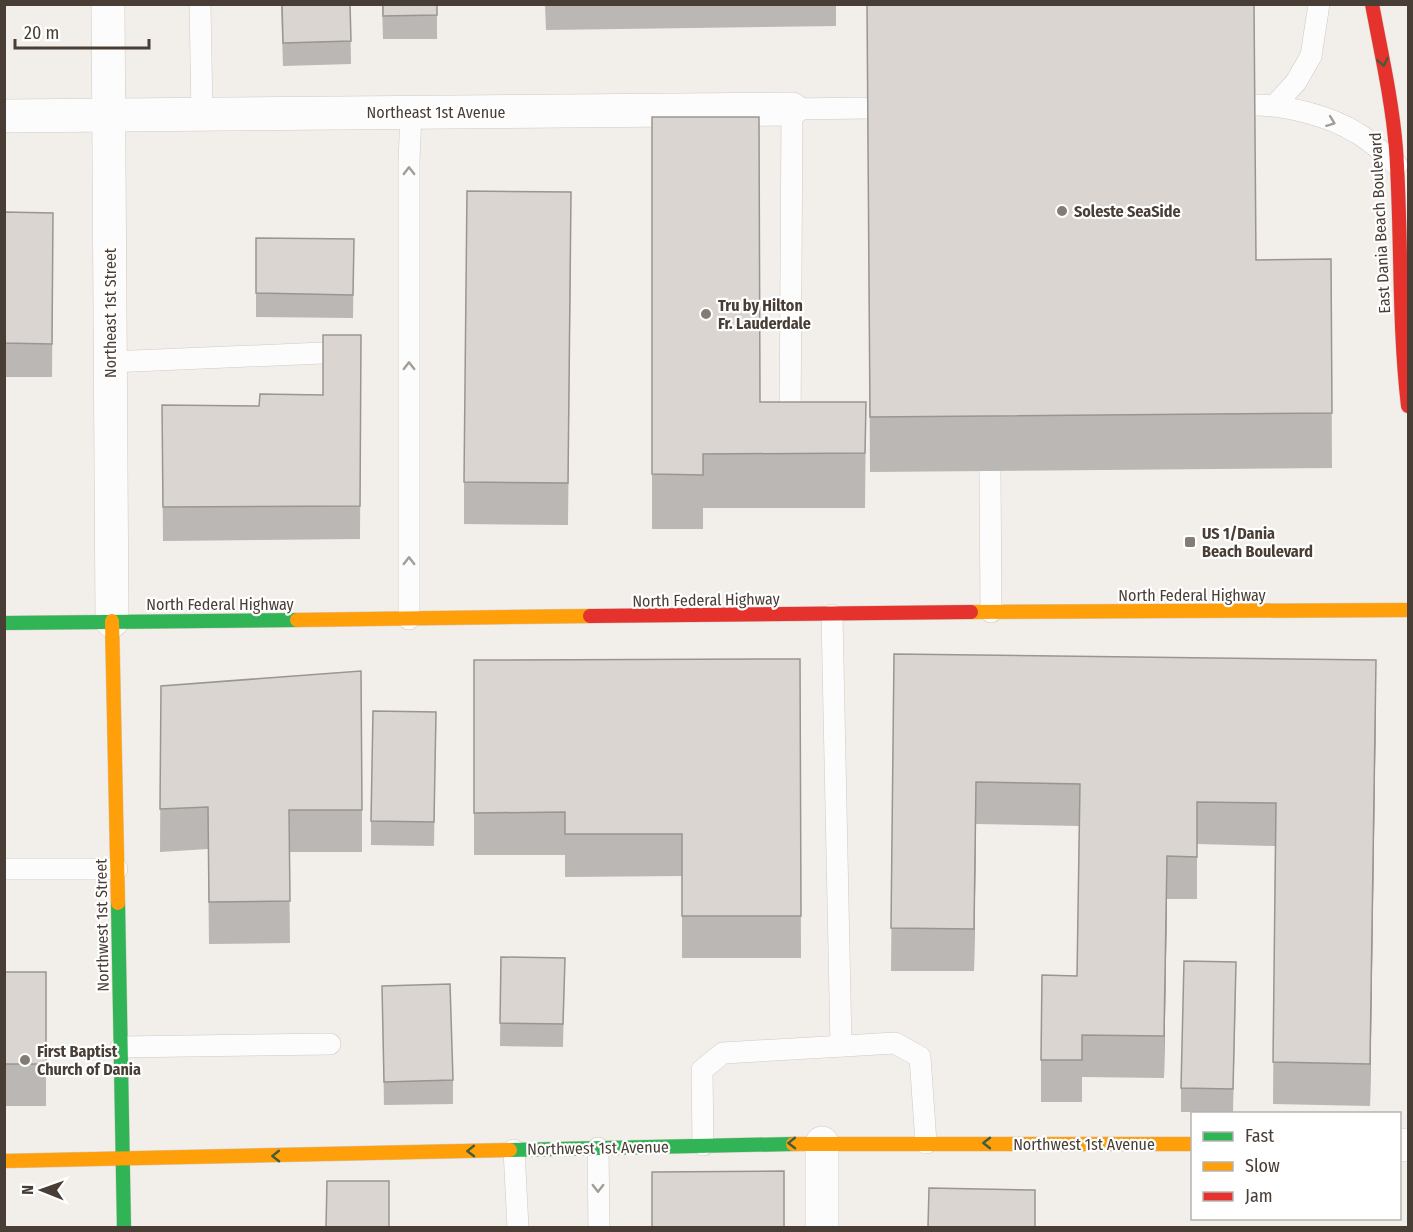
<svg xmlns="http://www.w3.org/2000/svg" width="1413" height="1232" font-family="'Fira Sans Condensed',sans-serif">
<rect width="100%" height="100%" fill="#f2eeea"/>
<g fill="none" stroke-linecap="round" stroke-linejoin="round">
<defs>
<g id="lane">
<path d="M200,4l2,110"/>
<path d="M1255,105c31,0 75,11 102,28 14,8 27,21 40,32"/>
<path d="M1275,105l21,-23 15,-26 8,-52"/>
<path d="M110,362l213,-9"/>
<path d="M790,431l2,-322 76,-1"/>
<path d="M990,471l1,141"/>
<path d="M832,615l9,431"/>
<path d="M409,619v-457l2,-49"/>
<path d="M4,869h113"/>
<path d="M121,1047l209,-3"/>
<path d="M703,1145l-1,-75 21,-17 172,-10 25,14 6,86"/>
<path d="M598,1148l1,80"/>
<path d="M514,1150l4,78"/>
</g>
<g id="street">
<path d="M108,4l4,617"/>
<path d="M4,116l788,-7"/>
<path d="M1400,1145h8"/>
<path d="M822,1228v-85"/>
</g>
<g id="fast">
<path d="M4,623l293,-3"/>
<path d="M118,903l6,325"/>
<path d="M510,1150l283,-6"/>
</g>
<g id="slow">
<path d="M971,612l437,-2"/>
<path d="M297,620l293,-4"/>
<path d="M112,621l6,282"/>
<path d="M793,1144h399"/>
<path d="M4,1161l506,-11"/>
</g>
<g id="jam">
<path d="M1372,4c9,48 20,96 24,145 6,86 2,171 12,257"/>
<path d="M590,616l381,-4"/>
</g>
</defs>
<use href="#lane" stroke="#cecac6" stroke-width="22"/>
<use href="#street" stroke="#cecac6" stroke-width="34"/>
<use href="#fast" stroke="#d3ccc2" stroke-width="15"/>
<use href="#slow" stroke="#d3ccc2" stroke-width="15"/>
<use href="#jam" stroke="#d3ccc2" stroke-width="15"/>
<use href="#lane" stroke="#fdfcfc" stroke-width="21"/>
<use href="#street" stroke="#fdfcfc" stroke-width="33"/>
<use href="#fast" stroke="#30b455" stroke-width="14"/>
<use href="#slow" stroke="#ff9f0a" stroke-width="14"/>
<use href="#jam" stroke="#e5322d" stroke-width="14"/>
</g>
<g fill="#bbb7b4">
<path d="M281,4h69l1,60 -68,2z"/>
<path d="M382,4h55v35h-54z"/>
<path d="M545,4h291v22l-290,4z"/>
<path d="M867,4l389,256 75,-1 1,209 -462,4z"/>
<path d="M652,117l108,285h106l-1,106h-162v21h-51z"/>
<path d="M4,212l49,34 -1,131h-48z"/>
<path d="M571,235l-3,290 -104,-1v-42z"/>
<path d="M256,238l98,1 -1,79 -97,-1z"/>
<path d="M361,335l-1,204 -197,2 -1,-136 97,1 64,-11z"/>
<path d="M894,654l482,48 -6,404 -97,-2 2,-258 -78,-2v55h-30l-3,179 -82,-1v25h-41v-42l36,-84 2,-150 -103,-2 -2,147h-83z"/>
<path d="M800,659l1,299h-119v-82l-117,1v-22h-91v-195z"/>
<path d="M161,686l201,124v42h-73l1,91 -81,1 -1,-95 -48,3z"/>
<path d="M436,712l-2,134 -63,-1v-24z"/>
<path d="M501,957l64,1 -2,89 -63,-1z"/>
<rect x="4" y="972" width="42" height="134"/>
<path d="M1236,985l-3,127h-52v-24z"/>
<path d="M382,986l71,94v24l-69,1z"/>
</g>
<g fill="#999592">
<path d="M1376,660v42l-6,404v-42z"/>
<path d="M976,782v42l-2,147v-42z"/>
<path d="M1167,856v43l-3,179v-42z"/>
</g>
<g fill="#dad5d1" stroke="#999592" stroke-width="1.5">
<path d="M282,4h68l1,37 -68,2z"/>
<path d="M383,4h54v11l-54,1z"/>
<path d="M867,4h387l2,256 75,-1 1,154 -462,4z"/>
<path d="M652,117h107l1,285h106l-1,51 -162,1v21l-51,-1z"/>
<path d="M467,191l104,1 -3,291 -104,-1z"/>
<path d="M4,212l49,1 -1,131 -48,-1z"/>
<path d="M256,238l98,1 -1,56 -97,-2z"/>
<path d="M323,335h38l-1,171 -197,1 -1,-102 97,1 1,-12 63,1z"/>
<path d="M894,654l482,6 -6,404 -97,-2 3,-259 -79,-1v55l-30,-1 -3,180 -82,-1v25h-41l1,-85 35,1 3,-192 -104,-2 -2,147 -83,-1z"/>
<path d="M800,659l1,257h-119v-82h-117v-22l-91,1v-153z"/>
<path d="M361,671l1,139h-73l1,91 -81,1 -1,-95 -48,2 1,-123z"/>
<path d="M373,711l63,1 -2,110 -63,-1z"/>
<path d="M501,957l64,1 -2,66 -63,-1z"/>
<path d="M1184,961l52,1 -3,127 -52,-1z"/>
<rect x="4" y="972" width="42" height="92"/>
<path d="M450,984l3,96 -69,2 -2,-96z"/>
<path d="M784,1171v56h-132v-55z"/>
<path d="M327,1181h62v46h-63z"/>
<path d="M929,1188l106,2v37h-107z"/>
</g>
<defs><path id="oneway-chevron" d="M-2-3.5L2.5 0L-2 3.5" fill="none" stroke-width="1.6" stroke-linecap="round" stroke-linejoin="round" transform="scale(1.5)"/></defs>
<g stroke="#435c3d">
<use href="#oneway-chevron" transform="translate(1383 62) rotate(79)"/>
<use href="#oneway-chevron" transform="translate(792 1143) rotate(179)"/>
<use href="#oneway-chevron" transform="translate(987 1143) rotate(-180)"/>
<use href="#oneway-chevron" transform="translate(471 1151) rotate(179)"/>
<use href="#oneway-chevron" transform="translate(276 1156) rotate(179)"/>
</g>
<g stroke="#a39d98">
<use href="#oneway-chevron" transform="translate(1331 122) rotate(21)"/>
<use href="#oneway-chevron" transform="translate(409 171) rotate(-90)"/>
<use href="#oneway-chevron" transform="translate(409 366) rotate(-90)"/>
<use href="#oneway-chevron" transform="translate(409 561) rotate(-90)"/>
<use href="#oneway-chevron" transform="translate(598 1188) rotate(90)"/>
</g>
<g fill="#847c74" stroke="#fff" stroke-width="2">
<circle cx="1062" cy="211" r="6"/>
<circle cx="706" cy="314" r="6"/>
<rect x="1184" y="536" width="12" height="12" rx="3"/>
<circle cx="25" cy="1060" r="6"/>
</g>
<g text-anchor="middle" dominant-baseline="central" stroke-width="4.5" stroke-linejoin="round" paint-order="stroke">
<g font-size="16" fill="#493e35" stroke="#fff">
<text x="436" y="112">Northeast 1st Avenue</text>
<text transform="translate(1380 223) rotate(-93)">East Dania Beach Boulevard</text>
<text transform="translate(110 313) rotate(-90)">Northeast 1st Street</text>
<text x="1192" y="595">North Federal Highway</text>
<text transform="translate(706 600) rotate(-1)">North Federal Highway</text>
<text x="220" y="604">North Federal Highway</text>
<text transform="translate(102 925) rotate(-91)">Northwest 1st Street</text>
<text x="1084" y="1144">Northwest 1st Avenue</text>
<text transform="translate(598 1148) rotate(-1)">Northwest 1st Avenue</text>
</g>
<g font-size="16" font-weight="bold" fill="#493e35" stroke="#fff" text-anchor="start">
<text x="1074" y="211">Soleste SeaSide</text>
<text x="718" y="305">Tru by Hilton<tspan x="718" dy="18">Fr. Lauderdale</tspan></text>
<text x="1202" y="533">US 1/Dania<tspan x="1202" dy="18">Beach Boulevard</tspan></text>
<text x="37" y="1051">First Baptist<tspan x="37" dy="18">Church of Dania</tspan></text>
</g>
</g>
<rect width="1413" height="1232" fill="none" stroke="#493e35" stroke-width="12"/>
<rect x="1191" y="1112" width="210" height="108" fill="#ffffff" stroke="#b6b2ae" stroke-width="1.5"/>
<rect x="1203" y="1132" width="30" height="9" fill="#30b455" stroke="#b6b2ae" stroke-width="1.5"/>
<text x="1245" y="1142" font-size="18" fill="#493e35">Fast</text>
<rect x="1203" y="1162" width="30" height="9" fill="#ff9f0a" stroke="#b6b2ae" stroke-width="1.5"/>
<text x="1245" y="1172" font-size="18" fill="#493e35">Slow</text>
<rect x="1203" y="1192" width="30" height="9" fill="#e5322d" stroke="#b6b2ae" stroke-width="1.5"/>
<text x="1245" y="1202" font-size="18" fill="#493e35">Jam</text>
<g transform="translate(42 1190) rotate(271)" stroke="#ffffff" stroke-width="4.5" paint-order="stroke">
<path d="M0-4.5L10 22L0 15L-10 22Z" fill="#493e35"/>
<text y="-9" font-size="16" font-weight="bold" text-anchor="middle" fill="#493e35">N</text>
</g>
<path d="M15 39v9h134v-9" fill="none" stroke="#493e35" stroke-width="3"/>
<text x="24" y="39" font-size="18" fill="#493e35" stroke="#ffffff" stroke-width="4.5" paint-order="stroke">20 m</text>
</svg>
